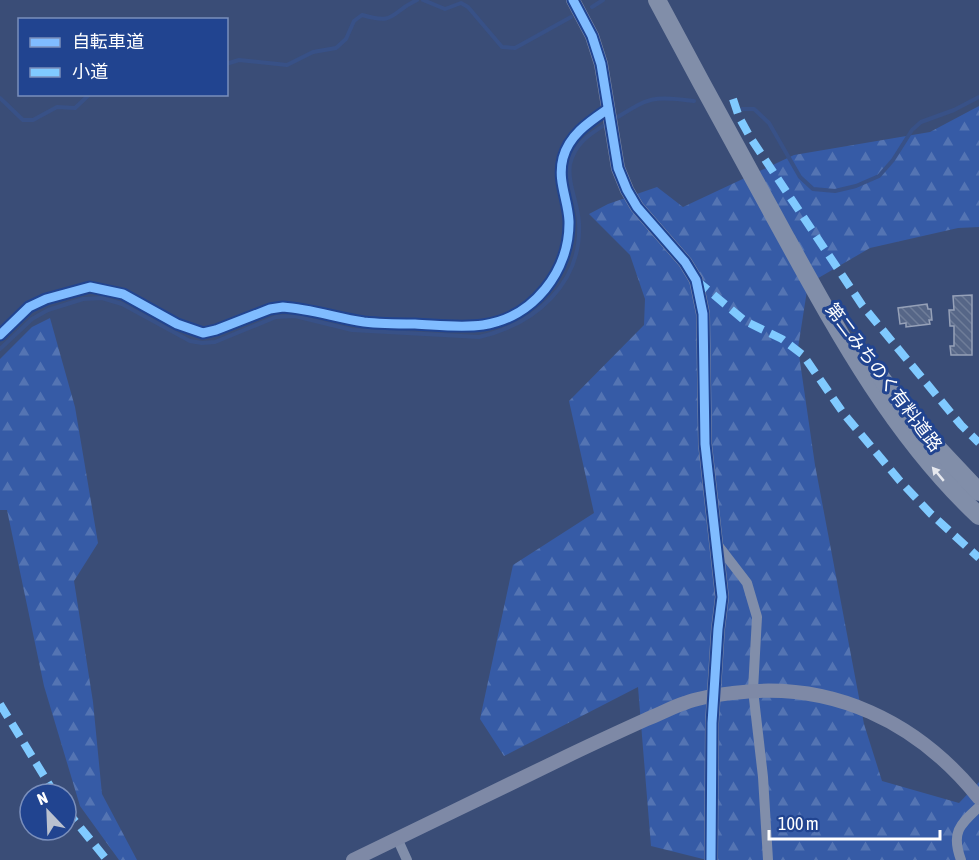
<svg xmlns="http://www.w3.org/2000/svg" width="979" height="860" font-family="'Asap Condensed','Noto Sans JP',sans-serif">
<defs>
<pattern id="forest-firs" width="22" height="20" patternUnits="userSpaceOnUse" patternTransform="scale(1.5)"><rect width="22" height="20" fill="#365ba6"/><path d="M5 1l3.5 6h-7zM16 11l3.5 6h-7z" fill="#5474b3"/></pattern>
<pattern id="building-back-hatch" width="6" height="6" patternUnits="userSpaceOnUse" patternTransform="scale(1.5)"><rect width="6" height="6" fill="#566687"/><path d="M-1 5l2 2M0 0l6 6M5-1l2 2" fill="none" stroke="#6f7d99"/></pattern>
</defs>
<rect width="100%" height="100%" fill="#3a4d77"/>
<g fill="url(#forest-firs)">
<path d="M979,106v121l-21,1 -88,20 -62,36 -10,64 17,117 49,259 18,57 77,22 20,-21v78h-272l-56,-14 -13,-159 -134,69 -24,-37 33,-154 81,-52 -25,-112 75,-76 1,-26 -15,-44 -41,-41 19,-10 49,-17 26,20 111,-52 136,-23z"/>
<path d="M50,318l25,89 23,136 -24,38 19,121 9,92 35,66h-18l-39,-54 -36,-120 -37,-176h-7v-151l32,-32z"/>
</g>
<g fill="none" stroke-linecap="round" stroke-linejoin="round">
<g stroke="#385187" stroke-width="4">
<path d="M423,0l22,9 16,-6 7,4 34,40 13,1 56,-31"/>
<path d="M592,7l11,-7"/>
<path d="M226,64l13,-4 48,5 26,-13 23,-4 10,-9 8,-18 8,-6c35,10 27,-2 55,-15"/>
<path d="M0,98l23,22h10l24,-13 18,1 15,-14"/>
<path d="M742,109h12l15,14 31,54 13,12 22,2 21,-5 23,-10 14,-16 19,-30 9,-8 33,-12 25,-13"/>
<path d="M613,120c36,-22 37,-25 81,-19"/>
<path d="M0,349l32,-30 16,-9 35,-11 19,-1 20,6 68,37 12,2 13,-1 61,-25 19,-1 57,14 127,7c56,-13 103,-53 100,-114 -1,-20 -12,-40 -9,-59 5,-21 20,-30 36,-40"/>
</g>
</g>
<g fill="url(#building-back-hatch)" stroke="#96a1b8" stroke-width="1.5">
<path d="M972,295v60h-21l-1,-9h4v-20h-4l-1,-16h5l-1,-14z"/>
<path d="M927,304l1,5h3l1,11h-3l1,4 -24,3v-4l-6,1 -2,-16z"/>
</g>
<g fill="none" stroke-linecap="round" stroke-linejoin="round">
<g stroke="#818eaa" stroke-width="10">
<path d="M0,335l29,-28 17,-8 44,-12 33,7 54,30 26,9 13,-3 54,-21 13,-2c28,2 54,11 81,15 17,2 34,2 51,2 22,1 46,4 68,1 50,-7 87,-54 86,-104 -1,-22 -12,-40 -6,-63 6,-23 26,-36 45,-49"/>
<path d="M717,544l30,39 10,34 -4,73 10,87 5,83"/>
<path d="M397,838l10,22"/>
<path d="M961,860c-10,-27 -2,-35 18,-53"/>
</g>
<g stroke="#7e89a6" stroke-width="14">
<path d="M573,0l19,36 9,28 17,104 9,22 10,17 48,55 11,18 7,34 2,130 17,153 -4,32 -6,94 -1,137"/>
<path d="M353,860c65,-32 131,-63 196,-95 32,-16 65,-31 98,-46 13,-5 25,-12 38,-16 15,-6 32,-8 48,-10 99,-13 185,29 246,105"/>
</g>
<g stroke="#818ea9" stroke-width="18">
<path d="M657,0c42,79 85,158 128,236 55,100 110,201 194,280"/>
<path d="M877,372l38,52 64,68"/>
</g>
<g stroke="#80caff" stroke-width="8" stroke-dasharray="15 8" stroke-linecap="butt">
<path d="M733,99l6,18 11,20 112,168 99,120 18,18"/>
<path d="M696,280l49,41 37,18 21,16 41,59 56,67 31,33 48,44"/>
<path d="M0,704l55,90"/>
<path d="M66,810l41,50"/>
</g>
<defs>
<g id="cycleway">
<path d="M573,0l19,36 9,28 17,104 9,22 10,17 48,55 11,18 7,34 2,130 17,153 -4,32 -6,94 -1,137"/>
<path d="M0,335l29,-28 17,-8 44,-12 33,7 54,30 26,9 13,-3 54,-21 13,-2c28,2 54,11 81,15 17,2 34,2 51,2 22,1 46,4 68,1 50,-7 87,-54 86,-104 -1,-22 -12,-40 -6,-63 6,-23 26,-36 45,-49"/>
</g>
</defs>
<use href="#cycleway" stroke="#214490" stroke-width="13"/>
<use href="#cycleway" stroke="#80bcff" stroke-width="9"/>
</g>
<defs><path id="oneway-solid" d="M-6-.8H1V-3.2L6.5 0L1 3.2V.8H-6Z" transform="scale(1.5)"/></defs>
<use fill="#e6e8ee" href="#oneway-solid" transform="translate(938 474) rotate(-130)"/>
<g text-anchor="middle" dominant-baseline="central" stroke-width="6" stroke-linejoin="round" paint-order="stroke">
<g font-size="18" fill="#fff" stroke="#214490">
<text transform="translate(884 377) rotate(53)">第二みちのく有料道路</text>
</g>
</g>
<rect x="18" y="18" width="210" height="78" fill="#214490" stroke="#7a8fbc" stroke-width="1.5"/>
<rect x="30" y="38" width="30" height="9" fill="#80bcff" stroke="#7a8fbc" stroke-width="1.5"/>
<text x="72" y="48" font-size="18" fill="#ffffff">自転車道</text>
<rect x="30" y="68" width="30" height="9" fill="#80caff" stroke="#7a8fbc" stroke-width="1.5"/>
<text x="72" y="78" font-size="18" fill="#ffffff">小道</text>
<g transform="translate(48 812) rotate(337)"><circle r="28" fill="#214490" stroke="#7a8fbc" stroke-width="1.5"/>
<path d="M0-4.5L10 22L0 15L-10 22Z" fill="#bac1cf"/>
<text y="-9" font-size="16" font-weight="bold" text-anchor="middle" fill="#ffffff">N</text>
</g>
<path d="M769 830v9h171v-9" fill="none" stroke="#ffffff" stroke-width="3"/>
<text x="778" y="830" font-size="18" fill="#ffffff" stroke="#214490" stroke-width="4.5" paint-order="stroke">100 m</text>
</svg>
